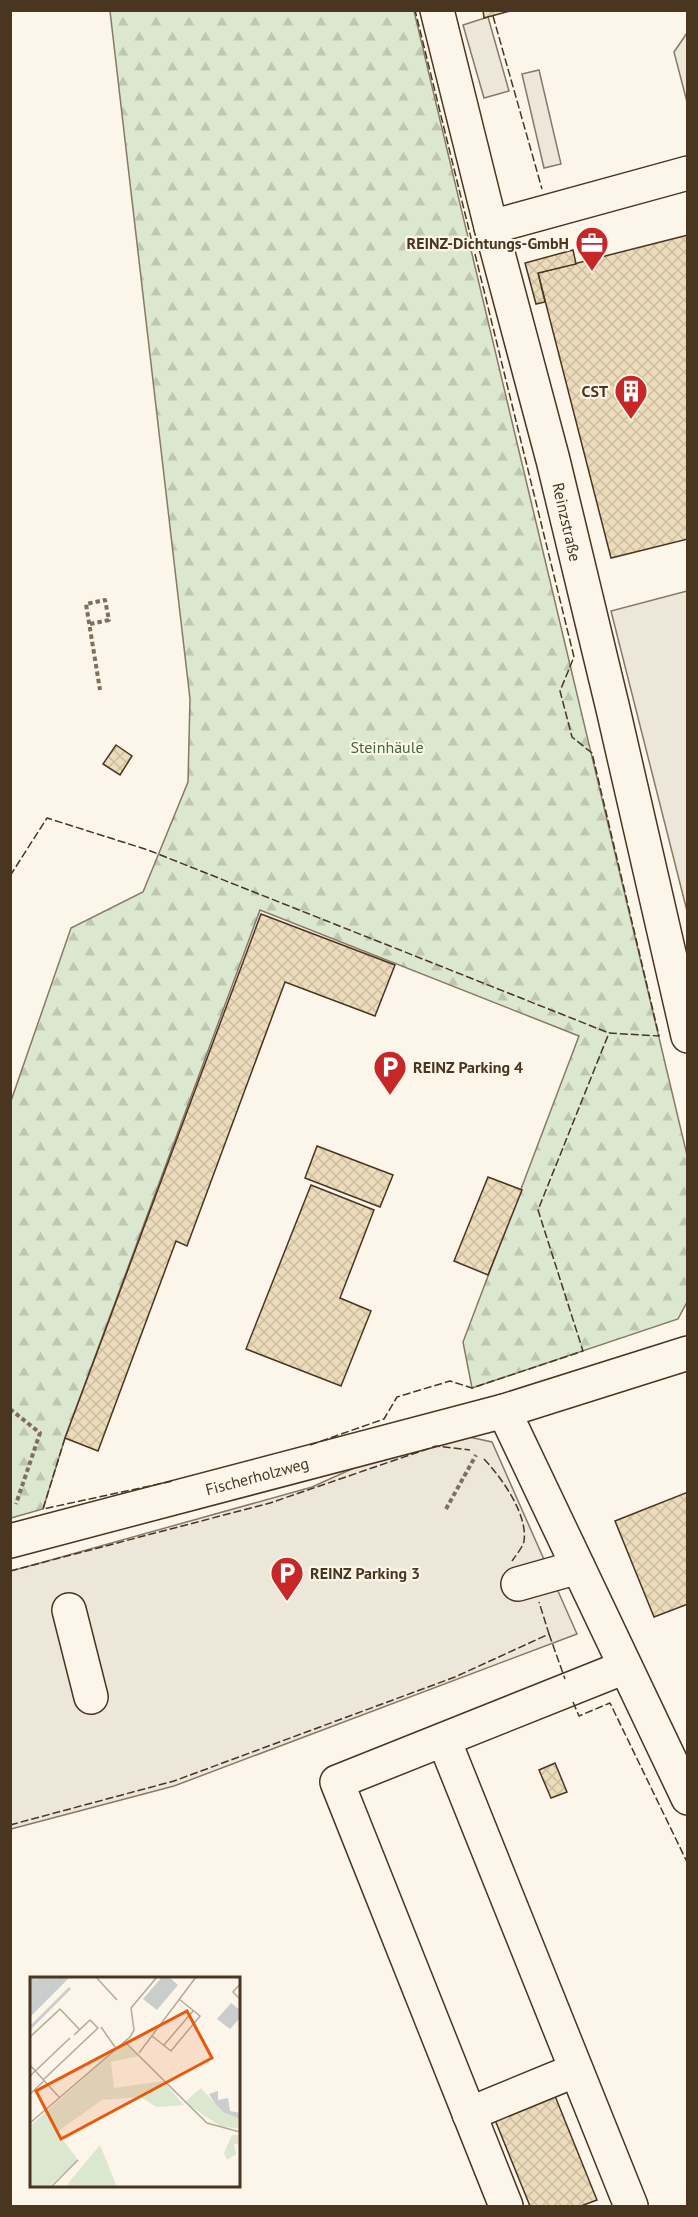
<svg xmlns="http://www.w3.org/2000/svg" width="698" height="2217" font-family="'PT Sans',sans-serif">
<defs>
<pattern id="forest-firs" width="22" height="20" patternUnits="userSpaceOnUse" patternTransform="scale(1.5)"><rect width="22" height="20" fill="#dce7d0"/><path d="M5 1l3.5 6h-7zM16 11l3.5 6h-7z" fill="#bec7b2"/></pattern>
<pattern id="building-cross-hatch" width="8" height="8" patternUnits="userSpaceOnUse" patternTransform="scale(1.5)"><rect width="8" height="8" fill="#ecdcbc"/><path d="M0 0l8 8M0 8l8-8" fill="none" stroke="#ccbda1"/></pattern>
</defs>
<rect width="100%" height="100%" fill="#fbf6e9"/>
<path fill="url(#forest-firs)" stroke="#887966" stroke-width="1.5" d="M110,11h304l273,1144v147l-9,17 -206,69 -9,-46 116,-306 -319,-126 -195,528 -22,71 -32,9v-417l60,-173 72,-36 45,-110 2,-83z"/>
<g fill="#ede7d9" stroke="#887966" stroke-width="1.5">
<path d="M488,17l21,74 -25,7 -21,-73z"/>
<path d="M687,33v69l-13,-50z"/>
<path d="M539,70l22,94 -17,4 -22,-94z"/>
<path d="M687,591h1l-1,320 -76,-300z"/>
<path d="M447,1426l4,7 41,9 85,192 -403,152 -163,43v-258l301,-84z"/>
</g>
<g fill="url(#building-cross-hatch)" stroke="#4a3520" stroke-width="1.5">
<path d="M483,10h31l-30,8z"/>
<path d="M688,235v304l-77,19 -73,-285z"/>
<path d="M573,250l3,14 -38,9 7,29 -9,2 -11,-41z"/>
<path d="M116,745l16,11 -12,19 -17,-11z"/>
<path d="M261,914l134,51 -20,51 -90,-34 -98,264 -11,-5 -78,210 -33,-13z"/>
<path d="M317,1146l76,29 -13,32 -75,-29z"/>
<path d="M488,1177l34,13 -34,85 -34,-14z"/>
<path d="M311,1185l63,25 -34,88 31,13 -30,75 -95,-37z"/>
<path d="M688,1492v112l-34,13 -39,-96z"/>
<path d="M555,1763l12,29 -16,6 -12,-28z"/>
<path d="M555,2096l42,104 -16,6h-51l-35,-86z"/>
</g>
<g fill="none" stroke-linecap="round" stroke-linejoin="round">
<defs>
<g id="minor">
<path d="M437,10l54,217 62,233 60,249 75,327"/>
<path d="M491,227l197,-54"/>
<path d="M504,1411l184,387"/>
<path d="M10,1541l494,-130 184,-58"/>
<path d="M518,1584l60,-17"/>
<path d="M69,1610l22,87"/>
<path d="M444,1740l187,466"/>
<path d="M469,2114l107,-44"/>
<path d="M506,2206l-169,-424 288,-115"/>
</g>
</defs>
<use href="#minor" stroke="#4a3520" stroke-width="36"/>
<g stroke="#7f6f5c" stroke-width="4" stroke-dasharray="4.5 3" stroke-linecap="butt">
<path d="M90,624l19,-4 -4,-20 -19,4 14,86"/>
<path d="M10,1409l30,24 -24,71"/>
<path d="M446,1509l30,-54"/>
</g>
<use href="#minor" stroke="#fbf6e9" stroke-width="33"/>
<g stroke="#4a3520" stroke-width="1.5" stroke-dasharray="8 3" stroke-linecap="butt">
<path d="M493,16l49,173"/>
<path d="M10,876l37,-58 101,32 461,183"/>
<path d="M65,1438l-22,71 130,-28"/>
<path d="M310,1445l74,-26 13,-22 53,-16 22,7 111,-37 -45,-141 71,-177 50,3 -67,-283 -20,-16 -12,-46 14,-34 -159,-647"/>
<path d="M484,1459c17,18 44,55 40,82 -1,6 -8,14 -12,20"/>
<path d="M10,1571l260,-68 166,-57 34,4"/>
<path d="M549,1634l16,45"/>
<path d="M573,1702l6,14 31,-13 78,161"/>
<path d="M10,1825l164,-44 281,-104 94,-43 -10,-32"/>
</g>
</g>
<defs>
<symbol id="office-pin" viewBox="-11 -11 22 30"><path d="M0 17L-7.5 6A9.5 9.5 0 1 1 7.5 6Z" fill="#c62828" stroke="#fbf6e9"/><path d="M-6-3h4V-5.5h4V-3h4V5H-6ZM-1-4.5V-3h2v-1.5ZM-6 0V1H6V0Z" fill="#fff"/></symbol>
<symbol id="building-pin" viewBox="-11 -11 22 30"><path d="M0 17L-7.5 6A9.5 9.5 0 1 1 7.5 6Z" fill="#c62828" stroke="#fbf6e9"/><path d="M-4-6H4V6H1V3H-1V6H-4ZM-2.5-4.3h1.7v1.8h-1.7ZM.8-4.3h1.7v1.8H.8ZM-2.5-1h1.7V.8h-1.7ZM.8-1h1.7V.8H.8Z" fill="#fff"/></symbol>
<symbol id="parking-pin" viewBox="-11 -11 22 30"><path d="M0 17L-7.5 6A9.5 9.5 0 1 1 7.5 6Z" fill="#c62828" stroke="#fbf6e9"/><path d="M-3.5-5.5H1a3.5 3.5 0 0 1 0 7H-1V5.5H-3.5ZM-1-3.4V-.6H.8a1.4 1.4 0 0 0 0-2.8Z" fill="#fff"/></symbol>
</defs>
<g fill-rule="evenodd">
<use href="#office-pin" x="573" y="224" width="38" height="52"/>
<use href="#building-pin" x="612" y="372" width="38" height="52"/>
<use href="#parking-pin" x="371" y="1048" width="38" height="52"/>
<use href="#parking-pin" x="268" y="1554" width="38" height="52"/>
</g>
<g text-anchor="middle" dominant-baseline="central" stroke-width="4.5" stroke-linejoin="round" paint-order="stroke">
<g font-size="16" font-weight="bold" fill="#4a3520" stroke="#fbf6e9" text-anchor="end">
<text x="569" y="243">REINZ-Dichtungs-GmbH</text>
<text x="608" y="391">CST</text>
<text x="413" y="1067" text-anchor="start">REINZ Parking 4</text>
<text x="310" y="1573" text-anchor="start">REINZ Parking 3</text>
</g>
<g font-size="16" fill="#4a3520" stroke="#fbf6e9">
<text transform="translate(567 522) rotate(77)">Reinzstraße</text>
<text transform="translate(257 1476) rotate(-15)">Fischerholzweg</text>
</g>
<g font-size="16" fill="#436837" stroke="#fbf6e9">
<text x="387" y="747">Steinhäule</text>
</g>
</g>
<g transform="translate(30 1977)">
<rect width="210" height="210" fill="#fbf6e9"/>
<path d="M202,158h8v9h-6l2,10 -9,6 -3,-7zM70,168l17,42h-49l1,-5z" fill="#dce7d0"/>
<path d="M91,68h6l12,11 -28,6 3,26 49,-7 21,24 -27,2 -17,-10 -38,3 -45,32 21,28 -30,27h-18v-61zM171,111l22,24 17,7v10l-20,-3 -28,-19 -6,-6z" fill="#dce7d0"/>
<path d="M0,0h8l-4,5 5,-5h31l-40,40zM132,0h7l9,8 -21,25 -14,-11zM201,26l9,7v8l-10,11 -13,-10zM188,114v9l10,-2 2,13 10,2v6l-17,-7 -9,-10 -5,-8z" fill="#c9cecd"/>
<path fill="none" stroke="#c9cecd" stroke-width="3" d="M0,51l40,-40"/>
<path fill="none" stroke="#b4a999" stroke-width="1.5" d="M66,0l21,23M210,7l-7,8 7,7M71,50l14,20M122,59l19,15 29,-35 -21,-17M0,60l30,-28 20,21M94,64l83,82 33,9M134,68l29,-34M109,76l57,-76M0,88l29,32M0,99l40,-38M13,103l55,-52 -8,-8 -16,15M0,117l14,-13M0,146l100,-86 4,-7 -3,-22 26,-31M21,210l27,-27"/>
<path fill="#e8590c" fill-opacity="0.15" stroke="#e8590c" stroke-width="3" d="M157,34l25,47 -151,81 -25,-48z"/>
<rect width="210" height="210" fill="none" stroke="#4a3520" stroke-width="3"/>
</g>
<rect width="698" height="2217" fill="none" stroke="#4a3520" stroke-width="24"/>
</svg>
